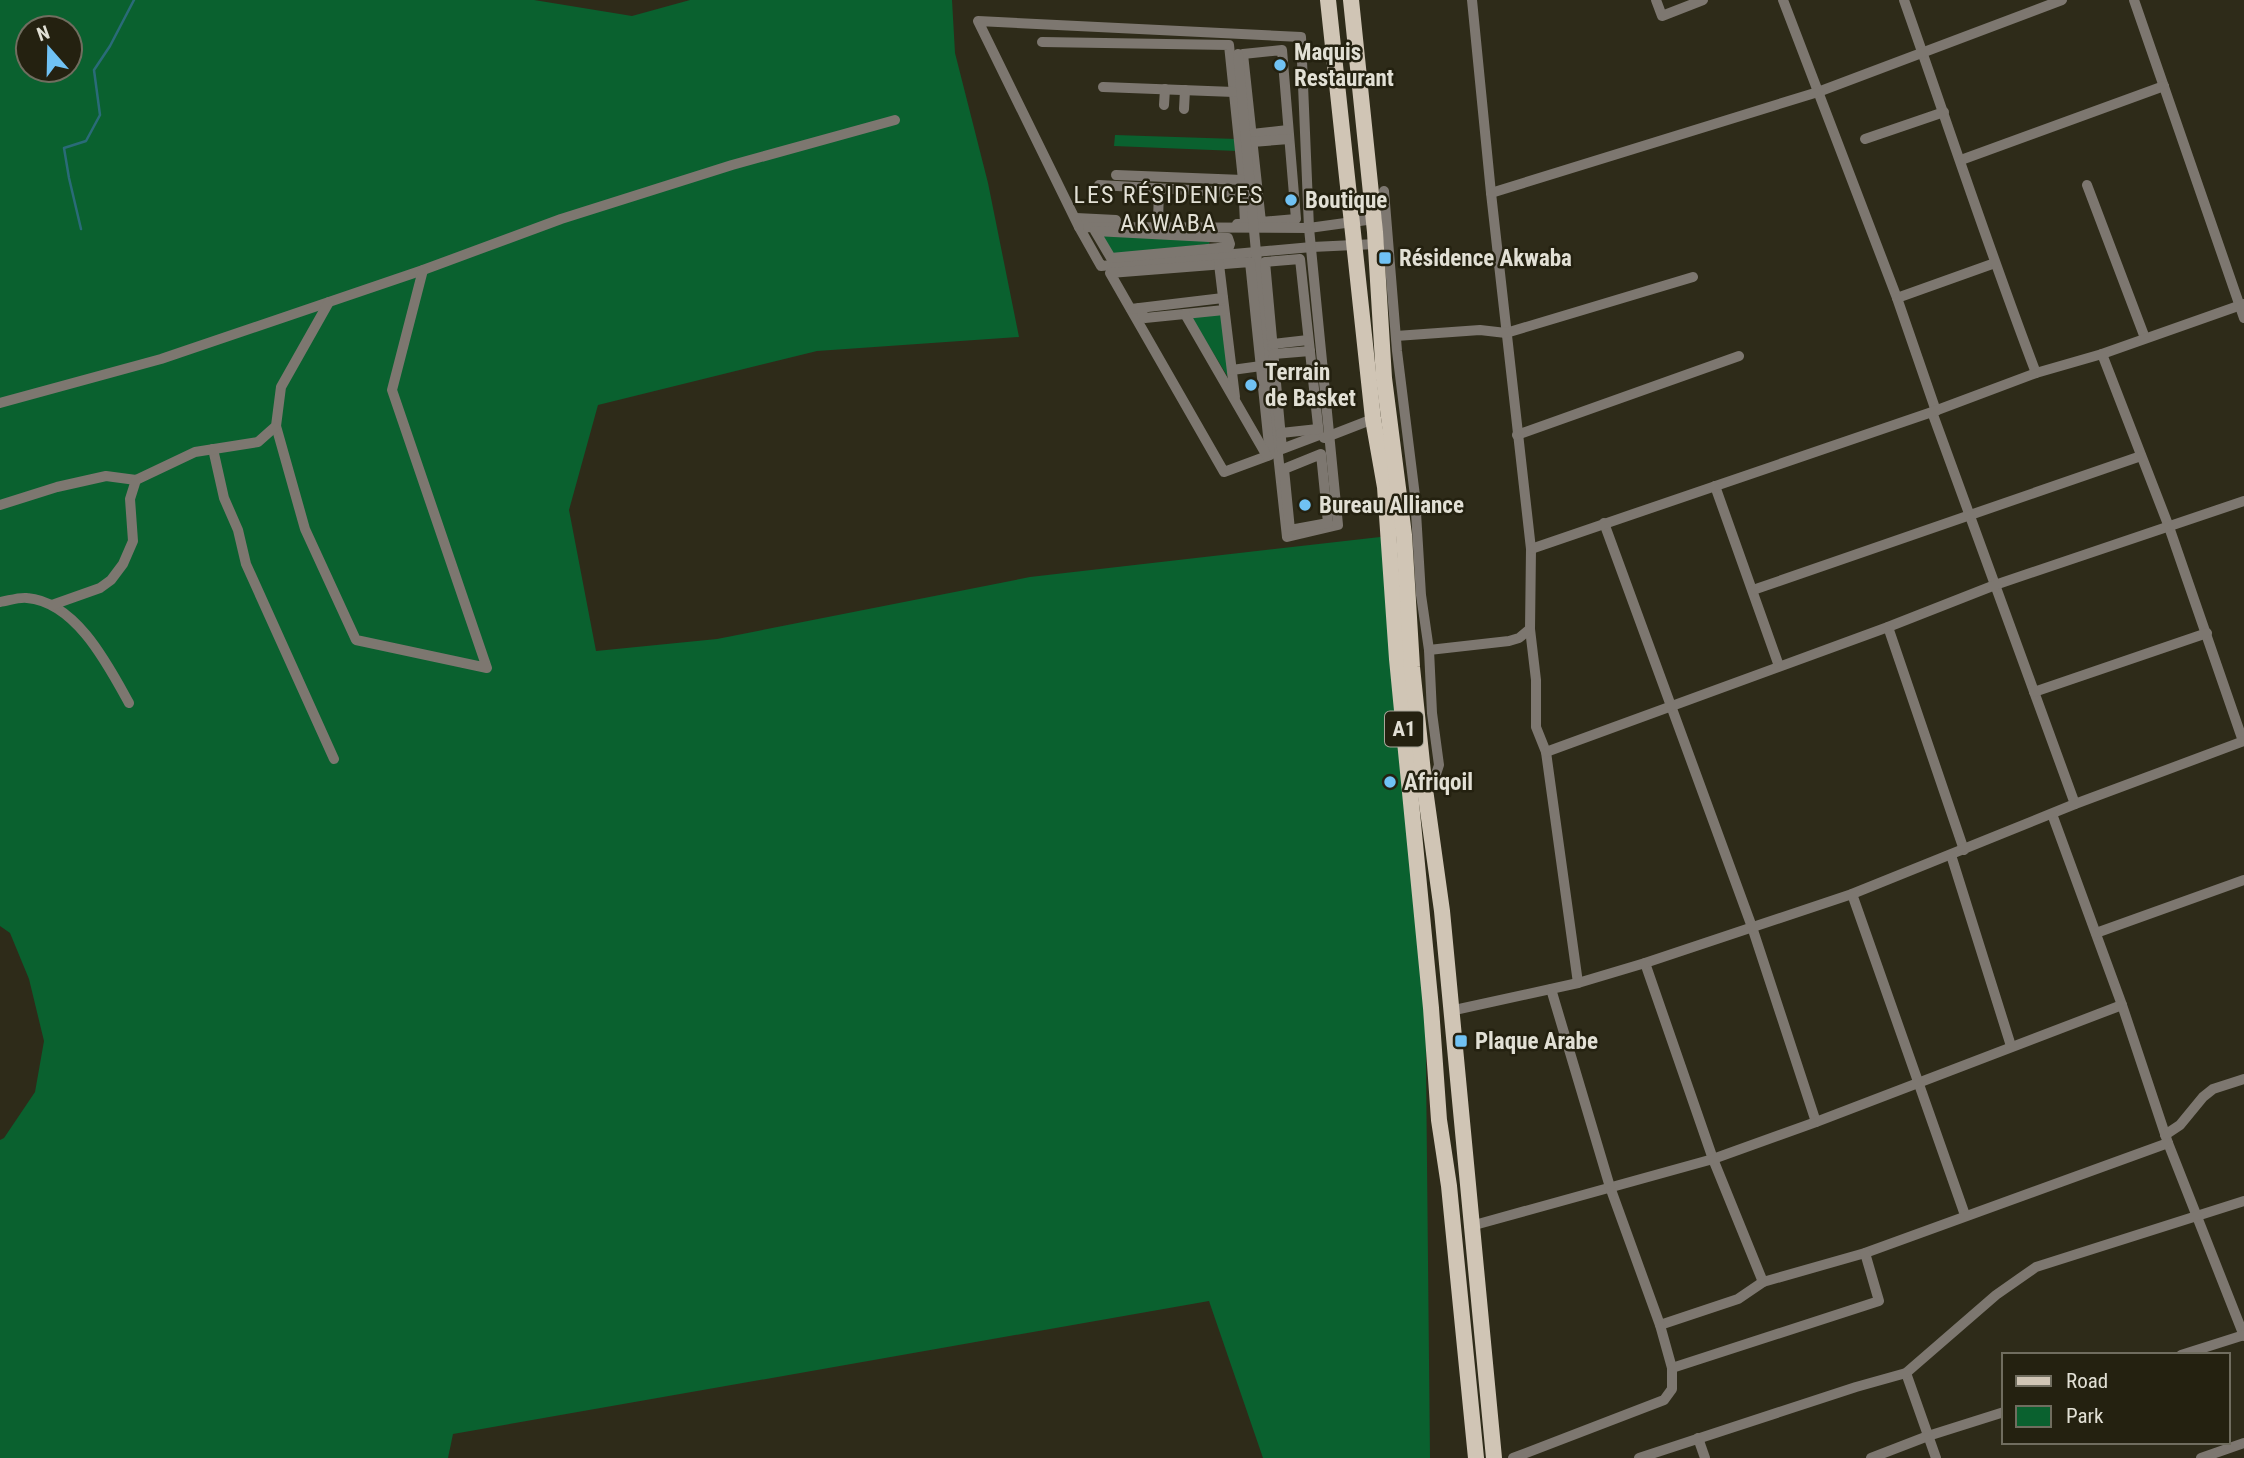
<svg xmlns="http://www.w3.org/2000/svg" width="2244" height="1458" font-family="'Roboto Condensed',sans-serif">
<rect width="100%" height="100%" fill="#2e2b19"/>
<g fill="#0a612f" fill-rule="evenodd">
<path d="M0,0h534l98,16 58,-16h262l3,53 33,130 31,154 -202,14 -219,54 -29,105 27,141 121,-12 313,-62 359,-41 36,429 5,493h-167l-54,-157 -756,133 -5,24h-448v-318l4,-2 31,-46 9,-51 -15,-62 -19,-46 -10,-7zM28,28h42v42h-42z"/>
<path d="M1115,135l122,4v12l-123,-5z"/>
<path d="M1099,234l111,7 -1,3 -98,10z"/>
<path d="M1223,311l8,71 -41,-67z"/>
</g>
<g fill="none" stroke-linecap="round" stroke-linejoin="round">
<path stroke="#2a6b78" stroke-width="2.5" d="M81,229l-12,-51 -5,-30 22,-7 14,-26 -6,-45 16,-24 24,-46"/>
<g stroke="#7d7770" stroke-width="10">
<path d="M1472,0l19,193 40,356 -1,80 6,51v47l10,25 32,231"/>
<path d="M1656,0l6,16 41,-16"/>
<path d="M1783,0l114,298 98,-35"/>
<path d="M1904,0c44,125 85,250 132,373"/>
<path d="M2134,0l110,318"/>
<path d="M1042,42l187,3 14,135"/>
<path d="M1282,50l14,169 -35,3 -18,-168z"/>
<path d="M1103,87l131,5"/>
<path d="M1164,105l1,-16"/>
<path d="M1184,109l1,-19"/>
<path d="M1252,134l36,-4"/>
<path d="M1865,139l79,-27"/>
<path d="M1252,142l37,-3"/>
<path d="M1961,160l203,-74"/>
<path d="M1116,175l127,5 2,44h-8"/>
<path d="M1099,185l145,8"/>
<path d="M2087,185l58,153"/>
<path d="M1384,191l13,160 18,145 6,99 8,55 3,63 7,52 -4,12 -11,5"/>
<path d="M1491,193l327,-101 244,-92"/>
<path d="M1076,218l40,2"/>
<path d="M1374,219l-65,9 -230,-1 22,39 211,-19 64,-3"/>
<path d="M1158,222l1,-34"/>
<path d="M1079,227l-101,-206 323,16 8,191 29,297 -51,12 -31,-285 -18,-198"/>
<path d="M1095,231l133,7 2,6 -1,3 -118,11z"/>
<path d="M1300,259l19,176 -37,14 -17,-187z"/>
<path d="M1250,262l20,193 -46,17 -114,-199z"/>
<path d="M1219,264l16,133"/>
<path d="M1897,298l39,113"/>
<path d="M1139,308l6,10 79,-8"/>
<path d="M1131,309l92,-11"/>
<path d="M1185,314l82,142"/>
<path d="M1396,336l84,-6 26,3 187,-56"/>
<path d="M1273,344l35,-4"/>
<path d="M1274,354l36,-3"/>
<path d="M2102,354l67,173 74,214"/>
<path d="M1232,370l29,-4"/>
<path d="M0,403l161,-44 262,-89 138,-51 171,-54 163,-45"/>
<path d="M1932,412l143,392"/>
<path d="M276,426l29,103 51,111 131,28 -95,-278 31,-120"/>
<path d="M1281,433l37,-4"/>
<path d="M1517,435l222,-79"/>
<path d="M1324,438l49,-19"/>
<path d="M213,449l11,49 14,32 8,34 88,195"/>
<path d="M1321,454l7,69 -38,7 -6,-61z"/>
<path d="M1715,486l64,180"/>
<path d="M0,505l57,-18 49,-11 30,4 59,-28 63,-10 18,-16 5,-39 48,-85"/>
<path d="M1604,523l148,404 64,195"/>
<path d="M1531,549l401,-137 104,-39 66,-19 142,-50"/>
<path d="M1753,590l388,-134"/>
<path d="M0,602c8,-1 18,-5 27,-4 49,4 81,67 102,105"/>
<path d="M52,605l48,-17 11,-8 12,-16 10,-23 -3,-42 6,-19"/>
<path d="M1888,627l76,223"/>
<path d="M1429,650l80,-9 10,-3 11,-9"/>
<path d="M2034,692l173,-59"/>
<path d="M1546,752l342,-125 107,-42 249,-84"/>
<path d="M2052,814l70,191 46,138 76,193"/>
<path d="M1951,855l60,191"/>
<path d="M1852,894l113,321"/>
<path d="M2096,933l148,-53"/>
<path d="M1645,963l68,196 50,123"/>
<path d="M1450,1011l128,-28 67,-20 207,-69 223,-90 169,-63"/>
<path d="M2165,1135l15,-10 23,-28 10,-8 31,-10"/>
<path d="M1471,1226l242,-67 103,-37 306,-117"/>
<path d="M1660,1325l78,-26 25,-17 102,-29 303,-110"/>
<path d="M2181,1355l63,-20"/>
<path d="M1672,1368l207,-67 -14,-48"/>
<path d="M1906,1373l30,85"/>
<path d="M1698,1438l7,20"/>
<path d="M1513,1458l151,-58 8,-11v-21l-12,-43 -50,-138 -59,-198"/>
<path d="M1639,1458l217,-71 50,-14 90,-78 40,-28 208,-66"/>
<path d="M1871,1458l57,-22 76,-24"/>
<path d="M2201,1458l43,-15"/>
</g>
<g stroke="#d0c5b5" stroke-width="16">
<path d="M1328,0l45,419 12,68 12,172 34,349 8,112 10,66 27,272"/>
<path d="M1351,0l24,232 9,146 20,157 8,132 12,115 18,129 52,547"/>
</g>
</g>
<g fill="#70c2f4" stroke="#242110" stroke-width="2.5">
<circle cx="1280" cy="65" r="7"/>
<circle cx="1291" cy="200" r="7"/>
<rect x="1378" y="251" width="14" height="14" rx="3.5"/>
<circle cx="1251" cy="385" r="7"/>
<circle cx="1305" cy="505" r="7"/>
<circle cx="1390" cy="782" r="7"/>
<rect x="1454" y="1034" width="14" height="14" rx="3.5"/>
</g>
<g text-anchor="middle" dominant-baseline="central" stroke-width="5" stroke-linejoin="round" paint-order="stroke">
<rect fill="#242110" stroke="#a9a79a" stroke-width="2" x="1385" y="711.5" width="38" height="35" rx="5"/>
<g font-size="21" font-weight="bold" fill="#e2e0d5">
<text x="1404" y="729">A1</text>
</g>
<g font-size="23" font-weight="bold" fill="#e2e0d5" stroke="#242110" text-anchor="start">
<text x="1294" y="52">Maquis<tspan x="1294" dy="26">Restaurant</tspan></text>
<text x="1305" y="200">Boutique</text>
<text x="1399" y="258">Résidence Akwaba</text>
<text x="1265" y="372">Terrain<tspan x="1265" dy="26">de Basket</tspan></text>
<text x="1319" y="505">Bureau Alliance</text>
<text x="1404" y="782">Afriqoil</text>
<text x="1475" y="1041">Plaque Arabe</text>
</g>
<g font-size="24" letter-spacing="2" fill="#e2e0d5" stroke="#242110">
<text x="1169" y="195">LES RÉSIDENCES<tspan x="1169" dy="28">AKWABA</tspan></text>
</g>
</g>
<rect x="2002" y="1353" width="228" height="91" fill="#242110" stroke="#706d5f" stroke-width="2"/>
<rect x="2016" y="1376" width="35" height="10" fill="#d0c5b5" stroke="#706d5f" stroke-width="2"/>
<text x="2066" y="1388" font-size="21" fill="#e2e0d5">Road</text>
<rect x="2016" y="1406" width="35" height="21" fill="#0a612f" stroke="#706d5f" stroke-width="2"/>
<text x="2066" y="1423" font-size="21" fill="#e2e0d5">Park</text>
<g transform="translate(49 49) rotate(340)"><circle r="33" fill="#242110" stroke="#706d5f" stroke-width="2"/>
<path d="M0-5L12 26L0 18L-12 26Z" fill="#70c2f4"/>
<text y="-10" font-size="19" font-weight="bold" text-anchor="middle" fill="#e2e0d5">N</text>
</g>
</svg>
